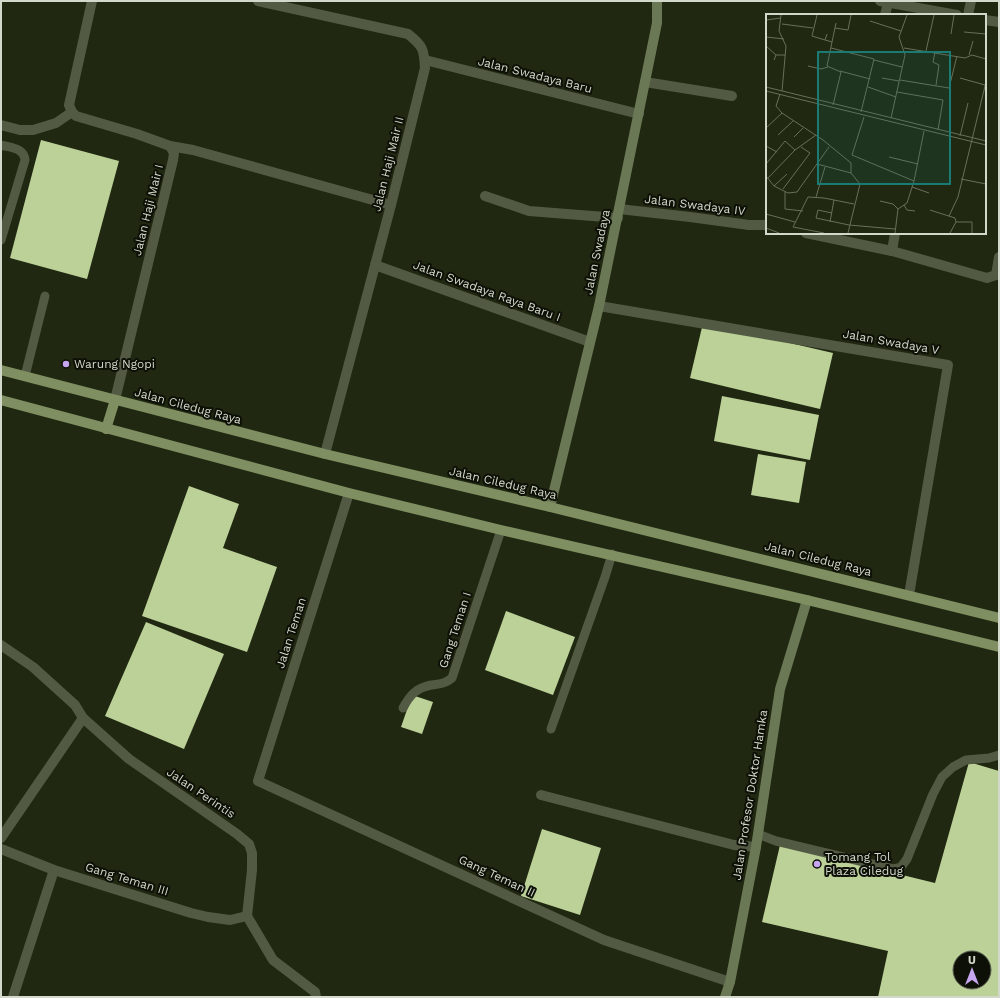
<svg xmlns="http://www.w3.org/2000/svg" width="1000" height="998" font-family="'Work Sans',sans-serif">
<rect width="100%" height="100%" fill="#202811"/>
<g fill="#bcd198" fill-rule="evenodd">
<path d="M41,140l78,21 -32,118 -77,-21z"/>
<path d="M703,323l130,30 -13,56 -130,-31z"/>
<path d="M722,396l97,19 -9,45 -96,-19z"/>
<path d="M758,454l48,8 -7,41 -48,-8z"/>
<path d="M189,486l50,18 -16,44 54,19 -30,85 -105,-36z"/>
<path d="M506,611l69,26 -22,58 -68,-25z"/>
<path d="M146,622l78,32 -40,95 -79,-33z"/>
<path d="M412,695l21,7 -11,32 -21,-7z"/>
<path d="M969,762l30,9v226h-121l10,-46 -126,-29 18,-77 155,38zM960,958h24v24h-24z"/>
<path d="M542,829l59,19 -21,67 -59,-19z"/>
</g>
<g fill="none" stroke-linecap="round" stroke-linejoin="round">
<g stroke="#525a44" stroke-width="9">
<path d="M1,145c11,3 23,3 24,15l-24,80"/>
<path d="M25,376l20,-80"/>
<path d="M403,708c7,-13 13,-20 28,-23 8,-1 14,-1 21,-7l49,-148"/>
<path d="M551,729l54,-152 7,-23"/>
<path d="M758,834l18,7 117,28 8,-2 6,-8 26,-65 9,-17 11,-10 13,-7 23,-2 10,-3"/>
</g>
<g stroke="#525a44" stroke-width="10">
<path d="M92,1l-23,104 3,7 4,4 61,18 33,12 4,7 -1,7 -58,240"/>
<path d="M258,1l150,33c15,12 16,15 17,34l-34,137 -66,249"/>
<path d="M880,1l77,14"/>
<path d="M885,15l3,-12"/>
<path d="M968,15l3,-14"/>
<path d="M985,20l14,2"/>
<path d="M425,60l214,54"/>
<path d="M645,82l87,14"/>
<path d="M1,125l19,5h13l23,-7 16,-11"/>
<path d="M170,146l23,4 198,55"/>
<path d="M485,196l44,15 89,7"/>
<path d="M619,209l71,8 59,8h18"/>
<path d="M806,233l86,18 95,27 9,-3 3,-18"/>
<path d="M892,251l3,-18"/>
<path d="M375,265l215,77"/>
<path d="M599,306l349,59 -39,230"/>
<path d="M349,493l-91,288 346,159 126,42"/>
<path d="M1,645l32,22 42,38 8,13 46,41 108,75 12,10 3,9v17l-5,46 26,44 42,32 1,5"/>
<path d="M541,795l193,50 22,2"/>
<path d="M1,838l82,-120"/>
<path d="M1,849l53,21 137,43 17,4 22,3 17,-4"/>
<path d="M13,997l41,-127"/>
</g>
<g stroke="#6b7855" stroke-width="10">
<path d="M550,507l49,-201 58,-283v-22"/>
<path d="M725,997l5,-15 26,-135 24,-158 27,-89"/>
</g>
<g stroke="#7f8f61" stroke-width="10">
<path d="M1,370l324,84 225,53 449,111"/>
<path d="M1,400l348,93 152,37 306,70 192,47"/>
<path d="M106,429l9,-29"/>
</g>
</g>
<g fill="#c7a6f0" stroke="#0c1006" stroke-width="1.5">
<circle cx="66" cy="364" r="4"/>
<circle cx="817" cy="864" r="4"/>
</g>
<g text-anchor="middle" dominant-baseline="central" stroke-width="4" stroke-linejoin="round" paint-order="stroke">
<g font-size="12" fill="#d3d9ca" stroke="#0c1006">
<text transform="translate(535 75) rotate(14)">Jalan Swadaya Baru</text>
<text transform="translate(388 164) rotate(-76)">Jalan Haji Mair II</text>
<text transform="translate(695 205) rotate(7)">Jalan Swadaya IV</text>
<text transform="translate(148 210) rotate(-76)">Jalan Haji Mair I</text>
<text transform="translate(597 252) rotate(-78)">Jalan Swadaya</text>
<text transform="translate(487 291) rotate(20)">Jalan Swadaya Raya Baru I</text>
<text transform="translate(891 342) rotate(10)">Jalan Swadaya V</text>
<text transform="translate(188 406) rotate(15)">Jalan Ciledug Raya</text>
<text transform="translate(503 483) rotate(13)">Jalan Ciledug Raya</text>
<text transform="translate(818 559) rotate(14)">Jalan Ciledug Raya</text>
<text transform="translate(455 630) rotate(-72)">Gang Teman I</text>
<text transform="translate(291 633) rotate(-72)">Jalan Teman</text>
<text transform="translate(201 793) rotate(34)">Jalan Perintis</text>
<text transform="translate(750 795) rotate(-81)">Jalan Profesor Doktor Hamka</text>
<text transform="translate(497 876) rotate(25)">Gang Teman II</text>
<text transform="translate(127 879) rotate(17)">Gang Teman III</text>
</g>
<g font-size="12" fill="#d3d9ca" stroke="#0c1006" text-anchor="start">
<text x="74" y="364">Warung Ngopi</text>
<text x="825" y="857">Tomang Tol<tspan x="825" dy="14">Plaza Ciledug</tspan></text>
</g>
</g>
<g transform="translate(766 14)">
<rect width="220" height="220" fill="#202811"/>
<path fill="none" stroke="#686f5b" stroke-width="1" d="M15,1l-2,16 7,15 -4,45M51,1l-5,21 13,4M0,6l15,-2M104,7l31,10M16,10l31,4M69,14l13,2 3,-15M198,18l22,2M61,20l-2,6 7,2 -5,24 14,6 -8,33M185,20l3,-19M0,23l18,2M66,28l4,-19M0,32l10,9M65,34l43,11 -13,53M138,34l61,10 7,-3 14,4M160,37l8,-36M169,38l-2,10 6,3 -3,20M203,41l4,-14M8,46l2,-5h9M108,46l28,7M42,52l13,3 7,-2M74,57l30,8M116,64l17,3M194,64l25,7M134,66l49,8 8,-32M0,73l220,54M102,73l28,10M0,77l220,54M131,78l46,8 -5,30M14,80l-4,12 6,7 41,27 28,23v10l9,11 -12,49M98,103l-12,38 62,26M125,104l14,-63 -6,-18 8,-22M0,114l16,-15M12,121l15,-14M194,122l8,-33M28,123l9,-9M0,132l11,6M123,143l29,7M0,150l19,-23 10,9M51,150l34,9M0,162l8,10 14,7 9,-1 32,-45M2,164l27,-28 21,-15M195,165l25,5M8,172l13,-12M146,173l17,6M17,175l27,-36 -9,-6M19,178v17l18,2M50,183l9,-30M114,187l13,3 5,5M138,191l3,5 8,1M164,196l25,8 1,4 -6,11M66,199l-14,-3 -2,8 33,7 46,4M0,200l29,8M183,202l9,-19 28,-115M64,208l4,-22M190,208h16v11M0,214l13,5M58,219l-31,-6 15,-30 16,1 30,6M129,219l3,-24 9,-6 7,-22 10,-50"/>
<path fill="#197b73" fill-opacity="0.15" stroke="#197b73" stroke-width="2" d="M52,38h132v132h-132z"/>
<rect width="220" height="220" fill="none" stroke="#d3d9ca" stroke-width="2"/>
</g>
<rect width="1000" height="998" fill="none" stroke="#d3d9ca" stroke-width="4"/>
<g transform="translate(972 970)"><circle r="19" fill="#0c1006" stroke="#5c6054"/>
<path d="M0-3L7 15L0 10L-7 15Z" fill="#c7a6f0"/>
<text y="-6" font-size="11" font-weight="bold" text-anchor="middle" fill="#d3d9ca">U</text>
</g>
</svg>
